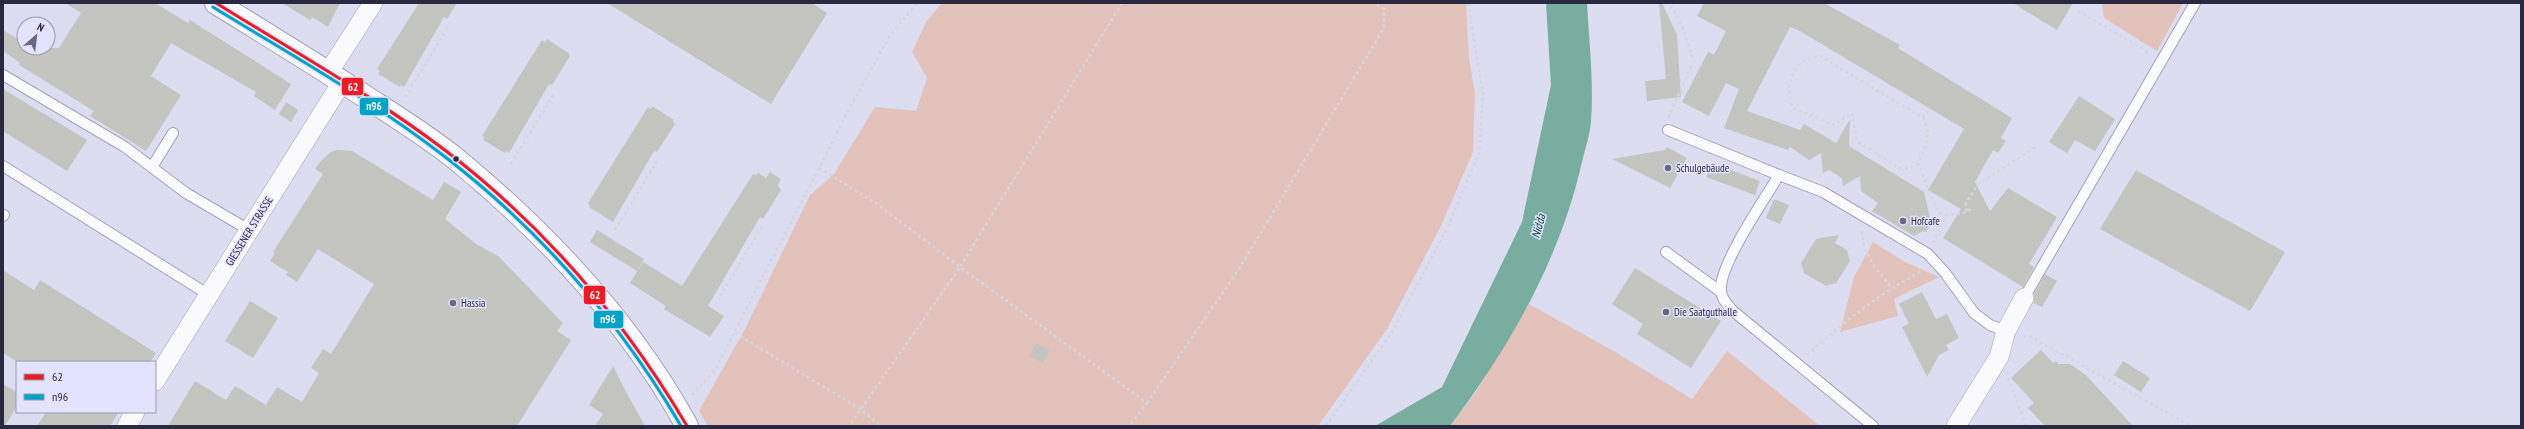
<svg xmlns="http://www.w3.org/2000/svg" width="2524" height="429" font-family="'PT Sans Narrow',sans-serif">
<rect width="100%" height="100%" fill="#ddddf2"/>
<g fill="#e4c2bc">
<path d="M942,3h524l3,56 6,34 -2,59 -32,74 -54,103 -69,97h-610l-9,-15 46,-82 65,-134 24,-21 41,-67 41,4 11,-33 -15,-26 14,-30z"/>
<path d="M2102,3h81l-26,48 -53,-33z"/>
<path d="M1873,242l32,20 34,15 -45,22 4,17 -58,16 14,-55z"/>
<path d="M1529,304l88,49 75,46 35,-48 93,75h-370l26,-34z"/>
</g>
<path fill="#78ad9f" d="M1546,3h41c2,38 7,81 4,118 -1,14 -6,28 -9,41 -22,97 -72,185 -132,264h-75l67,-39 80,-165 29,-137z"/>
<g fill="#c4c4c0">
<path d="M65,3h90l33,20 2,-3 101,64 -16,26 -21,-14 2,-4 -85,-49 -20,33 30,19 -35,56 -56,-35 4,-5 -75,-46 1,-2 -17,-12v-21l21,13v5h35l22,-35z"/>
<path d="M282,3h58l-12,24 -16,-10 -2,3z"/>
<path d="M419,3h38l-10,16 -3,-2 -40,70 -3,-2 -1,2 -22,-13 2,-3 -3,-2z"/>
<path d="M607,3h205l15,10 -56,91z"/>
<path d="M1659,3h3l15,32 4,62 -34,4 -2,-20 21,-2z"/>
<path d="M1704,3h120l76,42 -2,3 114,70 -11,20 5,3 -8,12 -5,-3 -18,32 15,29 18,-23 49,29 -28,47 5,3 -11,20 -80,-49 18,-29 -33,-19 36,-61 -166,-99 -8,-3 -43,84 53,19 4,-6 32,19 14,-24 -1,27 75,46 7,31 -5,9 -3,-1 -9,5 -42,-25 6,-8 -17,-12 -1,-15 -17,10 -1,-8 -13,-8 -6,3 -2,-20 -12,7 -19,-13 -2,3 -64,-22 15,-39 -13,-6 -17,33 -27,-14 26,-50 6,3 12,-24 -29,-15z"/>
<path d="M2013,3h60l-16,27z"/>
<path d="M547,39l21,14 2,3 -18,29 -3,-1 -40,69 -3,-2 -1,2 -22,-13 2,-3 -3,-1 60,-96 3,2z"/>
<path d="M3,89l84,51 -20,31 -64,-40z"/>
<path d="M2079,96l36,23 -20,32 -20,-11 -8,13 -18,-11z"/>
<path d="M286,102l12,8 -7,12 -12,-8z"/>
<path d="M652,106l22,14 -1,2 2,2 -18,28 -3,-1 -41,71 -24,-15 1,-2 -2,-2 60,-96 3,2z"/>
<path d="M1667,147l20,11 -17,30 -58,-29 53,-9z"/>
<path d="M337,150l15,1 81,49 11,-18 17,10 -16,27 31,25 22,12 65,67 -6,8 14,9 -54,86h-349l27,-45 31,19 9,-14 31,19 11,-18 25,15 17,-29 -8,-5 12,-19 8,5 43,-70 -56,-35 -21,33 -11,-7 2,-3 -18,-11 5,-8 -2,-1 50,-78 -8,-5 5,-7 9,-9z"/>
<path d="M1712,163l48,18 -5,14 -49,-18z"/>
<path d="M2136,170l149,82 -35,59 -150,-82z"/>
<path d="M770,172l11,7 -3,6 3,5 -18,29 -3,-2 -52,89 16,10 -14,21 -46,-28 2,-3 -36,-23 13,-21 39,24 71,-112 3,1 2,-2 8,5z"/>
<path d="M1774,199l15,6 -9,19 -14,-6z"/>
<path d="M597,230l47,29 -7,12 -47,-29z"/>
<path d="M1839,235l-4,8 12,7 3,11 -14,22 -10,3 -22,-13 -3,-10 15,-24z"/>
<path d="M1635,268l86,53 -30,47 -54,-34 6,-10 -31,-20z"/>
<path d="M3,270l31,20 6,-10 116,73 -6,9h-132l-15,-9z"/>
<path d="M2045,274l12,7 -15,26 -8,-4v-9z"/>
<path d="M1922,292l14,27 11,-5 12,24 -13,7 3,5 -10,5 -12,22 -25,-50 7,-3 -10,-20z"/>
<path d="M250,301l28,17 -25,40 -28,-17z"/>
<path d="M1036,343l14,7 -7,13 -13,-7z"/>
<path d="M2041,350l12,13 3,-2 2,3h12l16,11 47,51h-88l-17,-18 6,-5 -23,-25z"/>
<path d="M2123,361l27,17 -9,14 -27,-17z"/>
<path d="M613,366l12,24 20,36h-50l8,-12 -14,-9z"/>
<path d="M3,384l14,8v14l-12,20h-2z"/>
<path d="M46,412h73l-9,14h-73z"/>
</g>
<g fill="none" stroke-linecap="round" stroke-linejoin="round">
<defs>
<g id="service">
<path d="M3,75l122,72 61,46 63,37"/>
<path d="M1668,130l111,45"/>
<path d="M3,166l206,129"/>
<path d="M152,167l21,-34"/>
<path d="M3,216l1,-1"/>
<path d="M1666,252l55,40"/>
<path d="M2024,298l171,-295"/>
<path d="M1873,426l-140,-115c-6,-7 -13,-13 -12,-24 1,-26 43,-87 58,-112l44,17 105,62 18,20 28,39 16,12 16,6"/>
</g>
<g id="minor">
<path d="M328,73l45,-70"/>
<path d="M155,381l187,-299"/>
<path d="M127,426l8,-14"/>
<path d="M1956,426l43,-69 7,-26 18,-33"/>
</g>
<path id="secondary" d="M216,3c52,32 104,64 156,98 28,18 58,37 84,58 91,75 174,163 231,267"/>
</defs>
<use href="#service" stroke="#a3a2b6" stroke-width="12"/>
<use href="#minor" stroke="#a3a2b6" stroke-width="20"/>
<use href="#secondary" stroke="#a3a2b6" stroke-width="24"/>
<g stroke="#d7d6de" stroke-width="2.5" stroke-dasharray="3 3" stroke-linecap="butt">
<path d="M1122,3l-162,264 187,136 -18,23"/>
<path d="M2078,11l72,42"/>
<path d="M405,97l43,-70"/>
<path d="M1668,118l26,-57 -14,-40 -11,-18"/>
<path d="M1923,118l7,-11"/>
<path d="M1918,163l-9,6 -10,-1 -42,-27 -5,-28 -18,12 -41,-17c-11,-23 1,-49 27,-52l103,62c10,16 2,30 -5,45l20,49 8,3"/>
<path d="M511,164l43,-70"/>
<path d="M819,168l58,36 83,63 -111,159"/>
<path d="M1967,211l-2,-6 12,-20 60,-39"/>
<path d="M615,230l43,-70"/>
<path d="M1862,231c0,23 16,40 30,57"/>
<path d="M1933,243l13,-28 14,-1 12,-5"/>
<path d="M720,296l43,-70"/>
<path d="M735,333l125,76 21,17"/>
<path d="M2023,336l8,1 160,89"/>
<path d="M1807,355c37,-33 73,-62 117,-85"/>
<path d="M2008,378l18,48"/>
<path d="M692,395l23,-25 131,-255 43,-78 28,-34"/>
<path d="M1147,403l92,-134 145,-241v-19l-10,-6"/>
<path d="M1326,426l66,-94 55,-103 32,-76 4,-59 -15,-91"/>
</g>
<use href="#service" stroke="#fafafd" stroke-width="10"/>
<use href="#minor" stroke="#fafafd" stroke-width="19"/>
<use href="#secondary" stroke="#fafafd" stroke-width="22"/>
<defs>
<path id="bus-1" d="M216,3c77,48 158,93 230,148 98,75 179,170 241,275"/>
<path id="bus-2" d="M213,7c78,48 159,93 231,149 96,74 176,166 237,270"/>
</defs>
<use href="#bus-1" stroke="#e3e3fd" stroke-width="6"/>
<use href="#bus-2" stroke="#e3e3fd" stroke-width="6"/>
<use href="#bus-1" stroke="#ed1c24" stroke-width="3"/>
<use href="#bus-2" stroke="#02a3c7" stroke-width="3"/>
</g>
<circle fill="#2b2941" stroke="#e3e3fd" stroke-width="1.5" cx="456" cy="159" r="3.5"/>
<g fill="#69687f" stroke="#e3e3fd" stroke-width="1.5">
<circle cx="1668" cy="168" r="4"/>
<circle cx="1903" cy="221" r="4"/>
<circle cx="453" cy="303" r="4"/>
<circle cx="1666" cy="312" r="4"/>
</g>
<g text-anchor="middle" dominant-baseline="central" stroke-width="3" stroke-linejoin="round" paint-order="stroke">
<g font-size="11" fill="#2b2941" stroke="#e3e3fd" text-anchor="start">
<text x="1676" y="168">Schulgebäude</text>
<text x="1911" y="221">Hofcafe</text>
<text x="461" y="303">Hassia</text>
<text x="1674" y="312">Die Saatguthalle</text>
</g>
<g font-size="11" fill="#2b2941" stroke="#e3e3fd">
<text transform="translate(249 231) rotate(-58)">GIESSENER STRASSE</text>
</g>
<g font-size="12" font-style="italic" fill="#004531" stroke="#e3e3fd">
<text transform="translate(1538 226) rotate(-75)">Nidda</text>
</g>
</g>
<g stroke="#e3e3fd" stroke-width="1.5">
<rect x="341" y="77" width="23" height="19" rx="4" fill="#ed1c24"/>
<rect x="359" y="97" width="30" height="19" rx="4" fill="#02a3c7"/>
<rect x="583" y="285" width="23" height="20" rx="4" fill="#ed1c24"/>
<rect x="593" y="310" width="31" height="19" rx="4" fill="#02a3c7"/>
</g>
<g font-size="11" text-anchor="middle" font-weight="bold" fill="#fff">
<text x="353" y="91">62</text>
<text x="374" y="110">n96</text>
<text x="595" y="299">62</text>
<text x="608" y="323">n96</text>
</g>
<rect width="2524" height="429" fill="none" stroke="#2b2941" stroke-width="8"/>
<rect x="16" y="361" width="140" height="52" fill="#e3e3fd" stroke="#9999b2"/>
<rect x="24" y="374" width="20" height="6" fill="#ed1c24" stroke="#9999b2"/>
<text x="52" y="381" font-size="12" fill="#2b2941">62</text>
<rect x="24" y="394" width="20" height="6" fill="#02a3c7" stroke="#9999b2"/>
<text x="52" y="401" font-size="12" fill="#2b2941">n96</text>
<g transform="translate(36 36) rotate(28)"><circle r="19" fill="#e3e3fd" stroke="#9999b2"/>
<path d="M0-3L7 15L0 10L-7 15Z" fill="#69687f"/>
<text y="-6" font-size="11" font-weight="bold" text-anchor="middle" fill="#2b2941">N</text>
</g>
</svg>
